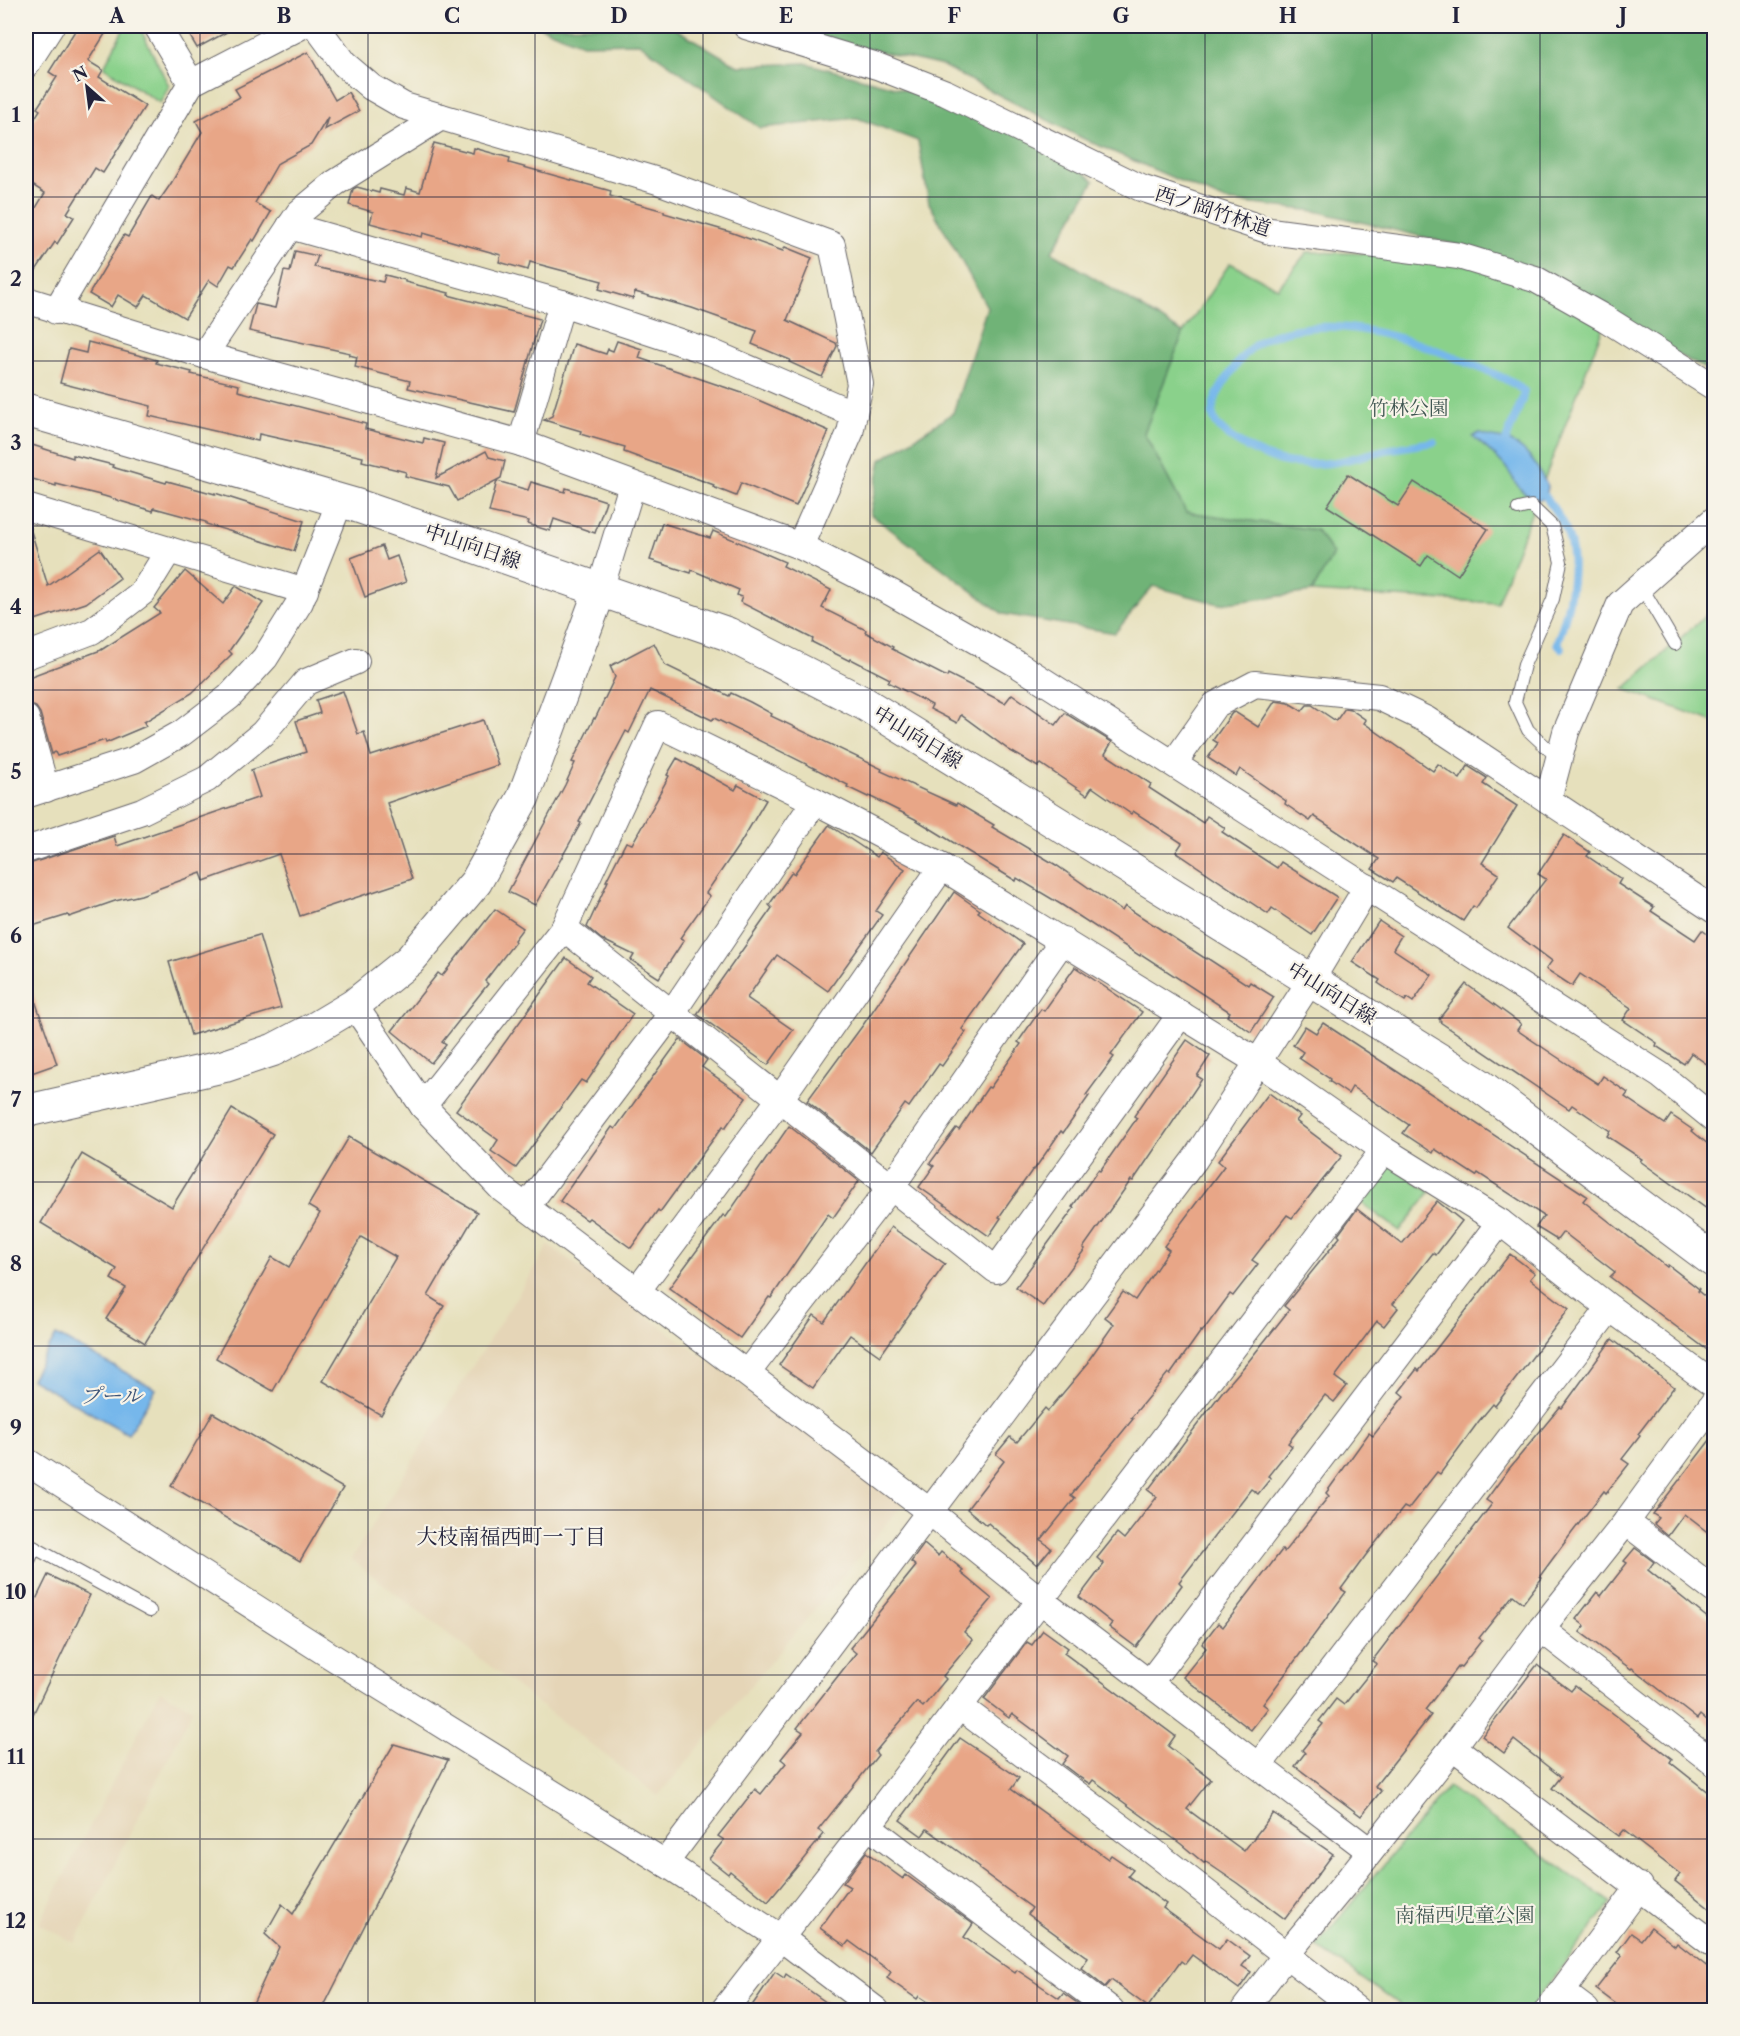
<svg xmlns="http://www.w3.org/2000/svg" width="1740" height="2036" font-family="'Libre Caslon Text','Noto Serif JP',serif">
<rect width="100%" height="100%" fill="#f7f3e8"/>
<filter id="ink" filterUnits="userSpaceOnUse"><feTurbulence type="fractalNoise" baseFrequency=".0167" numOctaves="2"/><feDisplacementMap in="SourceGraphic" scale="12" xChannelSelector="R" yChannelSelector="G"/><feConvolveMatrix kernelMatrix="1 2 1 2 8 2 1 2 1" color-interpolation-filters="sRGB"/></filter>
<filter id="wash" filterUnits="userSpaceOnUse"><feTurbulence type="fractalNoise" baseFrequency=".008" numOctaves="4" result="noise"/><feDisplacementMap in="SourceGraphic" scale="24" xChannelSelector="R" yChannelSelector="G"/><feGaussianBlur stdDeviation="1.35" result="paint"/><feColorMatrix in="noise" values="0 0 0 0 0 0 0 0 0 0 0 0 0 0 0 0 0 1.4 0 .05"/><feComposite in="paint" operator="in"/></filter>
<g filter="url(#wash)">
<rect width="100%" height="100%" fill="#e6e0bc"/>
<g fill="#e5d5b7">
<path d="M549,1245l355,258 -246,293 -307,-237z"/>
<path d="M160,1691l33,18 -118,234 -36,-19z"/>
</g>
<g fill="#8ad18b" stroke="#567a63" stroke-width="1.5">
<path d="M125,26h14l30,60 -9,17 -56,-36z"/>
<path d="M1307,252l152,4 147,63 -109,284 -185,-11 21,-38 -17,-24 -130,-18 -42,-79 39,-100 47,-70 48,25z"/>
<path d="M1714,608v114l-90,-33z"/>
<path d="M1385,1161l45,31 -30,39 -44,-32z"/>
<path d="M1448,1787l163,116 -82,107h-122l-91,-64z"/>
</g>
<g fill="#6fb377" stroke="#486a59" stroke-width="1.5">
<path d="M538,26h133l67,40 67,-3 138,37 101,40 50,41 -42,71 131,81 -39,100 42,79 130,18 17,24 -21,38 -93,12 -66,-18 -38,47 -112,-19 -133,-100 11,-54 72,-47 34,-106 -58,-104 -11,-62 -61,-23 -97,10 -121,-85 -57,1z"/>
<path d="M795,26h919v347l-253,-127 -146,-35 -89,-10 -142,-62 -141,-73 -149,-34z"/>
</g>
<g fill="#76b7eb" stroke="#4c6c93" stroke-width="1.5">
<path d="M1479,433c8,4 16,4 24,6 23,6 35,28 45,48l-2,10 -6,3c-25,-7 -22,-19 -37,-36 -9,-10 -19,-18 -30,-27z"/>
<path d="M56,1335l100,54 -28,45 -97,-55z"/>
</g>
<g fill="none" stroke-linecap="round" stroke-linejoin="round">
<g stroke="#76b7eb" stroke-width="8">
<path d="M1434,442c-17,3 -33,5 -49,8 -24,6 -47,14 -72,14 -13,0 -28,-1 -40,-5 -16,-6 -58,-25 -60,-44 -2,-15 9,-29 17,-41 9,-14 23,-31 39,-37 64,-26 147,3 206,29 17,7 34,13 49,25l-2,9 -16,40"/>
<path d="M1546,497c7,11 16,23 21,36 13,31 1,80 -10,110l4,5"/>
</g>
</g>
<g id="blocks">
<g fill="#e8a687">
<path d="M78,26h32l-22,35 15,9 -4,7 46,29 -42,67 -8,-5 -28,45 7,4 -17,27 -2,-2 -29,43v-61l19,-31 -19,-12v-49l14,-22 -3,-2 20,-31 -8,-5z"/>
<path d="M184,26h54l-41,22z"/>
<path d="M308,52l27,48 13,-8 11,19 -35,19 4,-13 -17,28 -33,18 -23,40 16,9 -17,29 -2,-2 -18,28 -4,-2 -12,21 -9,-6 -24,38 -39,-23 -8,12 -20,-12 -7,12 -22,-13 35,-59 4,2 24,-41 7,5 11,-16 32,-53 -6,-11 44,-24 -5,-8z"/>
<path d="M434,143l39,10 1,-5 36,10 -1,5 102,28 -1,5 54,15v2l66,19 53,19 2,-4 27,11 -25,62 49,23 1,3 -15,31 -33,-15 1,-2 -38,-16 5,-13 -65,-23 -57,-16 -2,7 -34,-10 3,-8 -72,-19 -2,8 -29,-8 2,-7 -78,-22 -1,4 -52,-14 3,-11 -24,-7 4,-16 4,-2 22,6 1,-4 24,6 2,-7 14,4z"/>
<path d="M295,251l23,5 -4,11 69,15 2,-7 20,5v2l44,11 -1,2 92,24 -26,93 -106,-24 2,-7 -55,-14 2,-10 -8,-2 1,-2 -101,-22 7,-27 19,4 9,-37 6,1z"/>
<path d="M617,341l25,8 -3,9 103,35 87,38 -33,75 -55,-23 -5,13 -23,-9 1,-2 -90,-33 1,-5 -45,-13 1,-3 -37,-11 8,-4 22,-72 32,10 2,-5 5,2z"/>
<path d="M88,342l69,18 -1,3 36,9 -1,2 48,11 -1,6 128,33 -1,5 58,14 1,-5 20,5 -8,35 50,-27 3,6 16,4 -4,17 -44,23 -8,-14 -44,-11 1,-4 -44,-11 1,-4 -104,-23 -1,7 -109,-25 2,-10 -91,-23 9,-34 17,4z"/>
<path d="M26,443l47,15v-3l40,10 -1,2 54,16 1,-2 48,13v-1l89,28 -10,30 -88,-27v-2l-52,-14 -1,3 -49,-15 -48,-12v2l-30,-9z"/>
<path d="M1348,474l50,32 16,-24 74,47 -30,46 -30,-20 -7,11 -94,-60z"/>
<path d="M497,481l31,9 3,-8 34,10 1,-4 40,13 -11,32 -41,-14 -4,12 -22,-7 1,-3 -40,-9z"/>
<path d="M662,523l48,15 3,-7 72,31 -2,4 48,24 -9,18 44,22 -1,2 28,15 -1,2 55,28 1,-3 57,29 7,-9 44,31 9,-12 47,29 -7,12 46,30 -2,4 54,35 4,-7 18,12 -3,4 55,36 4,-6 56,35 -25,38 -40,-27 -4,6 -92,-62 6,-9 -49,-32 -2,3 -39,-27 -5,8 -46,-31 -3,3 -29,-17 -48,-35 -4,8 -27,-14 2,-4 -44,-23 2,-3 -39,-20 -1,2 -38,-19 1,-3 -73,-37 2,-5 -5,-2 2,-5 -47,-20 -1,3 -41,-13z"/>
<path d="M30,528l18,58 52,-37 20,29 -34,25 -60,20v-94z"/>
<path d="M382,546l5,14 10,-4 9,26 -41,15 -14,-39z"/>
<path d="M185,571l38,33 13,-18 27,17 -34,48 3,3 -40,39 -48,29 2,4 -40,17 -1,-3 -48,16 -2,-4 -3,2 -12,-41 -4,-6 -10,-4v-25l75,-28 59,-37 -6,-5z"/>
<path d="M654,643l11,22 64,31 2,-3 19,9 22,12 -1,2 111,53 -1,2 75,34 1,-2 37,22 -2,2 64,38 66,46 3,-5 81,53 1,-1 41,27 2,-3 24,15 -23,35 -24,-16 3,-4 -89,-58 -1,2 -78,-51 -45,-27 -1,3 -101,-62 -46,-23 -1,1 -21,-10 1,-2 -134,-67 -2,2 -62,-30 -21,43 -3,-2 -47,91 2,1 -46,82 -27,-13 57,-107 10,-22 -3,-1 22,-44 1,1 20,-42 -5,-11z"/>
<path d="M343,691l15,43 6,-2 7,24 112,-36 15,45 -111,38 25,76 -112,37 -21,-62 -75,27 -3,-8 -60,22 -26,6 -46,16 -1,-2 -42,13v-63l88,-29 3,10 143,-49 -9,-27 55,-18 -10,-31 24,-8 -4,-13z"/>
<path d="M1275,701l14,2 13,8 5,-6h5l24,16 9,-13 5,1 16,11 -2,3 69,48 5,-7 22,15 8,-13 19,12 -4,6 34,22 -35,57 17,11 -23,34 -3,-2 -10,15 -67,-43 -3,4 -21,-13 7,-10 -65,-43 -4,5 -25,-17 1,-3 -46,-32 -4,7 -28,-18 10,-15 -5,-3 19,-27 3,-1 23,15z"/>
<path d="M677,758l58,32 3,-5 28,15 -25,42 -35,51 4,3 -30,42 4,2 -25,38 -28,-18 3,-5 -33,-16 -14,-12 21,-46h-2l20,-39 6,2 27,-48h-1l11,-20 -2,-1z"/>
<path d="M829,825l48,32 3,-5 25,17 -29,42 6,4 -54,76 -51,-36 -30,43 46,32 -25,35 -71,-51 75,-106 -3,-3 23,-33 2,2z"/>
<path d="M1564,835l26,17 -3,4 34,23 -3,5 36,23 -3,4 44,29 7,-10 12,9v130l-23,-16 -7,11 -28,-18 1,-3 -34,-23 8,-12 -51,-34 -8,12 -26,-17 6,-8 -44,-33 38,-49 -8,-5z"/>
<path d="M954,892l26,18 -2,2 45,32 -61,85 4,3 -24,34 -3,-2 -30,43 -4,-3 -34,48 -64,-51 56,-76z"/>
<path d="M495,909l28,19 -9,12 1,2 -30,39 3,3 -46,58 4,3 -15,18 -39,-32 46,-58 4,3z"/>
<path d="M1379,921l22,15 -8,13 39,26 -19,27 -6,-4 -2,3 -27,-18 2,-3 -28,-18z"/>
<path d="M259,935l22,73 -90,27 -22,-73z"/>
<path d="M566,958l25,18 -4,6 46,32 -47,69 -5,-3 -65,88 -25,-17 7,-11 -42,-30z"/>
<path d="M1075,967l67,45 -31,43 3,2 -28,38 3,1 -26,37 -2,-2 -27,39 -1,-1 -34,48 2,1 -12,18 -70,-49 15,-21 -4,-3 26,-35 3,2 29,-43 2,1 31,-44 -3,-2 23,-33 3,2z"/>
<path d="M26,983h3l28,81 -31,11z"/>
<path d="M1466,984l55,40 -4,6 37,25 44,29 5,-8 25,17 -3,4 40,27 6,-9 22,15 -1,1 22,18v65l-74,-53 2,-2 -35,-23 3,-5 -38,-26 -3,4 -129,-87 1,-1 -2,-2z"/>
<path d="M1323,1023l264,173 -4,5 84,66 1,-2 31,24 -1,2 16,13v51l-104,-78 5,-5 -52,-40 -6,8 -21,-13 8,-11 -66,-43 -2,3 -41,-27 -2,4 -30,-20 6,-8 -57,-38 -4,7 -19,-13 1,-2 -31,-21 4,-6 -10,-7 12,-19 11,7z"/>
<path d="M680,1039l27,21 -5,7 44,31 -21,30 -2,-2 -63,86 -2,-2 -27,38 -42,-30 -2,2 -27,-19 52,-74 3,2z"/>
<path d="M1187,1040l23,16 -13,20 5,3 -69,102 -2,-1 -48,68 2,1 -42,57 -27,-19 58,-79 -2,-1 26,-37 2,1 37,-53 -3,-2z"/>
<path d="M1269,1093l31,23 -4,5 46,35 -50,62 -5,-3 -35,45 6,4 -25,32 -3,-2 -28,38 -1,-1 -31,44 -2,-2 -37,45 2,1 -62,76 4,3 -34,42 10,8 -14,17 -49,-42 -2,2 -19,-16 37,-48 -8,-7 14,-17 7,5 28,-34 3,3 41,-49 -1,-1 26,-37 -9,-7 18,-25 12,8 34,-50 -5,-4 60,-80 -6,-5z"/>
<path d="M232,1109l41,25 -128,209 -39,-24 20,-31 -15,-9 6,-10 -76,-46 41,-69 90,53z"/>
<path d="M789,1126l70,55 -26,37 -5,-4 -57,84 -2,-1 -29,41 -71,-50 54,-73 3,2z"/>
<path d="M349,1137l128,75 -49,84 16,10 -63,109 -58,-34 73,-124 -35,-20 -88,154 -57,-33 56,-101 17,10 31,-54 -12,-7z"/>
<path d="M1437,1201l25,20 -26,34 -3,-2 -40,51 5,4 -14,18 -7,-5 -42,56 12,9 -13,16 -9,-7 -37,48 4,3 -24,30 3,2 -13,16 -7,-5 -72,93 3,3 -46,62 -27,-20 3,-4 -33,-26 25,-33 -7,-6 20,-25 7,6 33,-42 -9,-7 74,-98 26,-30 41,-52 -5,-4 56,-69 -2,-2 19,-26 45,35z"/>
<path d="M891,1227l54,37 -65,92 -30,-21 -37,53 -34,-23 35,-50 10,7z"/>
<path d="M1510,1254l25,19 -5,6 39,30 -74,97 -2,-2 -14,17 -39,53 -3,-2 -29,37 -4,-2 -38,48 -25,34 5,3 -83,112 5,4 -17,22 -68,-53 23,-29 -4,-4 16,-21 5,4 59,-77 2,2 45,-56 -3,-3 43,-60 4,3 31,-40 -5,-4 18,-23 2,2z"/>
<path d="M1612,1339l62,48 -36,47 2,2 -18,23 7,5 -23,29 -2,-2 -33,43 -31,42 2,2 -19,25 -10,-8 -34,43 3,2 -21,27 -2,-1 -34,44 6,5 -56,71 6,5 -20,25 -66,-50 10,-13 -3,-3 21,-26 -4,-3 17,-22 8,6 33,-41 -5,-3 120,-157 -6,-4 22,-30 52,-63 2,1z"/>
<path d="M213,1413l130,75 -43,73 -129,-75z"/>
<path d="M1714,1435v102l-30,-23 -16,22 -14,-12 5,-6 -6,-4z"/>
<path d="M924,1544l14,12 3,-4 22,18 -2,3 31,26 -28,33 9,8 -30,36 3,3 -23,28 -6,-5 -42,50 3,3 -60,75 6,4 -56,68 -38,-31 -2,3 -19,-15 15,-19 -6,-4 37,-47 6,5 25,-31 -5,-4 22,-27 -6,-4 59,-75 -6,-5 66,-82 -5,-4z"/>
<path d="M1635,1548l19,14 -6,8 66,53v104l-14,-12 -3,4 -65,-51 -1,1 -51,-37 5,-6 -9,-7 21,-27 4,4 26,-33 -3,-2z"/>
<path d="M48,1575l42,20 -64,134v-109z"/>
<path d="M1043,1630l25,18 -4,5 111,83 -7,10 43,33 -24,30 57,42 29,-38 60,41 -48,65 -48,-36 -31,-21 -2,1 -23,-19 -88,-64 -3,4 -11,-7 -17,-13 6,-8 -56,-42 -3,4 -25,-19 43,-57 5,3z"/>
<path d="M1537,1665l34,26 4,-5 35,25 62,48 -2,3 44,35v115l-39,-31 5,-7 -57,-44 -5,6 -66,-48 9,-11 -47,-37 -10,13 -22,-17z"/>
<path d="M960,1738l59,40 -8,11 97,70 3,-4 22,15 -5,6 38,28 -3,4 56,41 8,-10 23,17 -8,10 9,6 -12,17 -47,-34 -7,9 -4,-3 -33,46 -37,-27 -6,7 -24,-19 7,-10 -60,-44 4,-6 -53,-39 1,-2 -53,-38 -5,7 -22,-16z"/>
<path d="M394,1744l54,16 -126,250h-72l29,-63 -14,-13 17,-30 11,10z"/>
<path d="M866,1852l37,27 3,-4 67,49 -9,13 51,36 2,-3 42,28 4,-5 24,17h-147l-21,-14 -2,3 -30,-21 4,-6 -42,-31 -4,5 -25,-18 30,-41 -7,-4z"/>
<path d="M1651,1927l24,19 2,-3 37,29v38h-90l-28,-21 26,-33 -5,-4 14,-19 10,7z"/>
<path d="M775,1972l9,6 2,-4 51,36h-88z"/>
</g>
</g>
</g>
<g filter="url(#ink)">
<use href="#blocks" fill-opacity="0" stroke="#676468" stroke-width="1.5"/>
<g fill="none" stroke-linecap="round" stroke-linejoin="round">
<defs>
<g id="service">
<path d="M1518,509l13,-3 21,20 9,36 -8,37 -29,66 -9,37 13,28 31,29"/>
<path d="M1641,586l34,58"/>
<path d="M26,1543l124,68"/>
<path d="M26,1567l9,-19"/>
</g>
<g id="minor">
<path d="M157,26l34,57"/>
<path d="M316,26l28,38 27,23 33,19 254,75 174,64 28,139 -10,49 -50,113"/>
<path d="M746,26l131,40 69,27 195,95 129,43 189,25 76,23 71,40 108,68"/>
<path d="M26,65l25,-39"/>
<path d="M290,226l272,77 151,50 141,61"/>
<path d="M26,300l178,55 317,88 279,103 92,47 125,71 643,411 54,44"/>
<path d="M56,311l135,-228 110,-57"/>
<path d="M204,355l95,-142 36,-30 106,-66"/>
<path d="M521,443l41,-140"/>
<path d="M26,507l279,84"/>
<path d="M600,590l32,-105"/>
<path d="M26,656l66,-25 51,-39 26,-42"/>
<path d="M26,718l20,71"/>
<path d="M1174,763l41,-58 40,-21 124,13 48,23 287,190"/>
<path d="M26,795l108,-35 48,-27 47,-36 36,-39 35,-56 40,-101"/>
<path d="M1548,800l18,-68 54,-128 94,-84"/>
<path d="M26,850l116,-39 65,-32 56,-46 43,-51 50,-21"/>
<path d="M564,928l432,342 185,-256"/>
<path d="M354,1005l69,101 79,83 427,322 111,89 330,251"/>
<path d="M423,1106l141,-178 94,-204 157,77 127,66 316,195 126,88 116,72 110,86 104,77"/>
<path d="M526,1207l146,-194 143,-212"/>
<path d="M637,1291l143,-192 162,-232"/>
<path d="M747,1373l144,-186 172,-247"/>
<path d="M26,1461l305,195 334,207 116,75 95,72"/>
<path d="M1626,1522l88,68"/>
<path d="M1541,1629l173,134"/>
<path d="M1150,1682l350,-460"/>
<path d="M959,1706l191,143 207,161"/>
<path d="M1453,1747l261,198"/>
<path d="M1259,1765l351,-457"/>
<path d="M868,1826l243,184"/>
<path d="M665,1863l530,-704 116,-179 56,-93"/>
<path d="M1562,1992l24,18"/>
<path d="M724,2010l144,-184 516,-676"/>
<path d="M1244,2010l42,-55 58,-70 109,-138 88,-118 85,-107 88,-120"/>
<path d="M1548,2010l92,-124"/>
</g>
<path id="tertiary" d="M26,1111l199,-45 48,-16 44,-23 37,-22 56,-45 66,-78 47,-84 77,-208"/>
<path id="secondary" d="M26,410l329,95 373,129 137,70 613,380 236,177"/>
</defs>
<use href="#service" stroke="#676468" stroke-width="14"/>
<use href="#minor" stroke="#676468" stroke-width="28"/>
<use href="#tertiary" stroke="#676468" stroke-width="34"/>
<use href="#secondary" stroke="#676468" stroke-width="35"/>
<use href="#service" stroke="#fff" stroke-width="12"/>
<use href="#minor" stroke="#fff" stroke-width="26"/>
<use href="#tertiary" stroke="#fff" stroke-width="32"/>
<use href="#secondary" stroke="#fff" stroke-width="33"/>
</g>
</g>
<path fill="none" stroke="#22223b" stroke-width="1.5" stroke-opacity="0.55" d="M200,26v1984M368,26v1984M535,26v1984M703,26v1984M870,26v1984M1037,26v1984M1205,26v1984M1372,26v1984M1540,26v1984M26,197h1688M26,361h1688M26,526h1688M26,690h1688M26,854h1688M26,1018h1688M26,1182h1688M26,1346h1688M26,1510h1688M26,1675h1688M26,1839h1688"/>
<g text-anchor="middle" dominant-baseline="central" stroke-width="4.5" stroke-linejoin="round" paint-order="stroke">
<g font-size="20" fill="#22223b" stroke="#f7f3e8">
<text transform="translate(1213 211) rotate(18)">西ノ岡竹林道</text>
<text transform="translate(473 546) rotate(19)">中山向日線</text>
<text transform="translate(918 737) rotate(32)">中山向日線</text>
<text transform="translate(1332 993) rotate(32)">中山向日線</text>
</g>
<g font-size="20" fill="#415753" stroke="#f7f3e8">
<text x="1409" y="408">竹林公園</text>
<text x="1465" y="1915">南福西児童公園</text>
</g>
<g font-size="21" font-style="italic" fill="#3f5679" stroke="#f7f3e8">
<text x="111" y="1395">プール</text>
</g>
<g font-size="21" fill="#22223b" stroke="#f7f3e8">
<text x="511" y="1536">大枝南福西町一丁目</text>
</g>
</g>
<rect width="1740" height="2036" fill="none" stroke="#f7f3e8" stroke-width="66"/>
<g transform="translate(87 87) rotate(332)" stroke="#f7f3e8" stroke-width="4.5" paint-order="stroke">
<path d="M0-4.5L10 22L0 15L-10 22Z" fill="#22223b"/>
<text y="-9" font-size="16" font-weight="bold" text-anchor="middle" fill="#22223b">N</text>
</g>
<rect x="33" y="33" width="1674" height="1970" fill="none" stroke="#22223b" stroke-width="2"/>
<g font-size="20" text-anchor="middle" font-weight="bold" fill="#22223b">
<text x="117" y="23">A</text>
<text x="284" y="23">B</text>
<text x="452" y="23">C</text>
<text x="619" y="23">D</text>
<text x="786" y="23">E</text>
<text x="954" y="23">F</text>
<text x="1121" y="23">G</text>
<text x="1288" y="23">H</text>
<text x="1456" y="23">I</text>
<text x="1623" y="23">J</text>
<text x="16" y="122">1</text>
<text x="16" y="286">2</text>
<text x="16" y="450">3</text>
<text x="16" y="614">4</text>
<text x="16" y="779">5</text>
<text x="16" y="943">6</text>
<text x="16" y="1107">7</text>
<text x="16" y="1271">8</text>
<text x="16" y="1435">9</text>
<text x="16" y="1599">10</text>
<text x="16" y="1764">11</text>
<text x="16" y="1928">12</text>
</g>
</svg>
